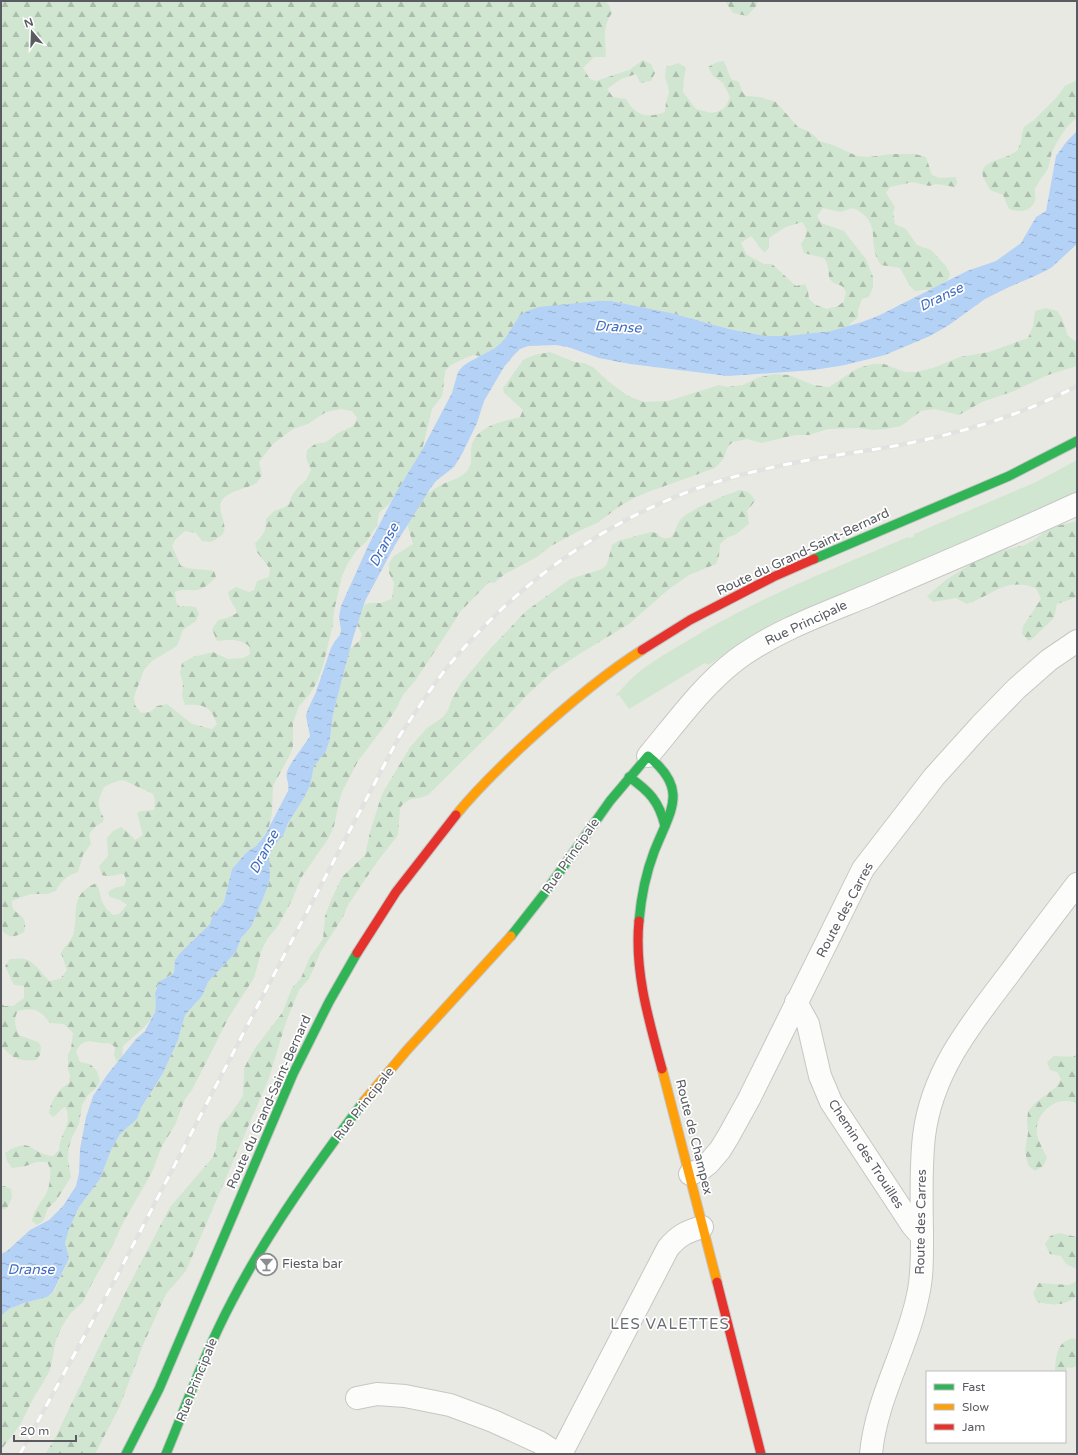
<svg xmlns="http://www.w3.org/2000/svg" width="1078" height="1455" font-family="'Varela Round',sans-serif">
<defs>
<pattern id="forest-firs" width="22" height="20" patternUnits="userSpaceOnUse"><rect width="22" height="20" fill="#d0e6d1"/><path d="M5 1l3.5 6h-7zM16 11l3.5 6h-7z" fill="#acbdad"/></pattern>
<pattern id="water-ripples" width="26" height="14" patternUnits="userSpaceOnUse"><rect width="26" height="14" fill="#b4d1f6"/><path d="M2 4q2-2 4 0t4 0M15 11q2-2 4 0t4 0" fill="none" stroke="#95adcb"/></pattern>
</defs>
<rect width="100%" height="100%" fill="#e9e9e3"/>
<path fill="#d0e6d1" d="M1077,460v32l-30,14 -282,122 -32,20 -24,17 -4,-2 -76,46 -10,-14 -4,1c6,-6 11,-12 17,-18 15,-14 38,-27 55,-37 70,-43 146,-72 221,-104l1,1 5,-1v-3l122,-52z"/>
<g fill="url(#forest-firs)" fill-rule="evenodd">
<path d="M1,1h604l4,4 3,8c-11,16 -6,27 -6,44h-12l-11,11 7,11 6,2 33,-11 14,-10 8,4 4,9 -4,8 -11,2 -4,-9 -15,5 -14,10 6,8 13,2c10,17 21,20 39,13l1,-10 3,-9 -1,-8 -3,-7 1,-11 13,-4 7,5 -2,10 -1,14 13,17 15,4 9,-2 6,-5 4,-9 -7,-14 -10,-7 -5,-9 9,-5 7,-1 7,18 8,3 3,9 4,5 14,1 16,5 22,25 10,4 7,5 4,5 14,4 24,11 12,1 22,-3h24l11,3 6,18 8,3 16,-1 1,6 -2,4 -19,-3 -7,2 -16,-4 -23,5 -4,6 9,14 -2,6 2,11 11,5 11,16 14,5 15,16 4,8c-4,16 -21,15 -35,17l-5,-5 -10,-18 -19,-3c-16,-21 4,-42 -28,-57l-13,4 -17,-4 -6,8 4,7 23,8 22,28 7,18v10l-4,10 -7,2 -4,11v7l-10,9 -17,5 -44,5h-22l-36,-7 -58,-16 -60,-12h-14l-17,2 -60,12 -16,25 -9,8 -15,8 -7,-1 -10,4 -12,6 -6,6 -2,20 -1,5 -10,13 -10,41 -32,53 -11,10 -2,12 -10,16 -10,9 -9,13 -6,13 -8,35 -1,13 -10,42 -6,16 -7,12 -11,12 -6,17v23l-2,7 -18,33 -1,27 -3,13 -4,9 -9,11 -10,7 -14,16 -8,33 -12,15 -2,7 -30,29 -5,7 -1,13c-9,5 -20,11 -19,23 1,5 2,10 0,15 -5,14 -21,25 -32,35l-1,14 -5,2 -3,-7 1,-8 -6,-4c-15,2 -23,-9 -33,8l4,11 10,2 7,7 3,10 -3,6 -9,8 -6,10 -3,19 -7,13 -3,10 -1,13 3,17 -15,24 -8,7 -5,13 -6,4 -5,-4c3,-18 18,-23 18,-45 1,-6 0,-9 -3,-14h-11l-10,4 -14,2 -5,-7 -2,-8c28,-18 24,1 48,3l6,-6c0,-16 15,-27 6,-43 -5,2 -7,7 -12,10l-4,-4c1,-11 10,-25 20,-30l1,-8 -2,-5v-16l3,-5 2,-16 -9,-9 -14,-1c-10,-13 -15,-16 -32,-12 -5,8 -3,15 1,24l19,7 3,4 -1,9 -4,5c-20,1 -21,-1 -35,-14v-44l3,4h9l11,-8v-12l-10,-1 -9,-19 5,-7c5,0 10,-1 14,0 9,1 19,15 25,22l11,-2 7,-9 -6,-17c4,-8 11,-12 13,-21 4,-23 -4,-37 22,-49 5,8 3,14 8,22 2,4 6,7 9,10l6,-1 8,-9 -7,-5 -10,-3 -2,-5 6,-4 10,-2 2,-5 -2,-7c-8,0 -14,4 -22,1l-3,-9 9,-10 -1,-18 6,-7 8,-4 8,6 6,7 8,-5 -6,-22 4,-2 13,-1 1,-9 -2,-7 -30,-14 -9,2 -10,5c-6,14 -8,17 0,31l-1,4 -7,4 -7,8 2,10 -8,11 -5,17c-10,4 -17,8 -22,19l-8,3h-18l-18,7c-2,16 18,9 12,31 -8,5 -13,6 -21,0l-1,-9 1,-16 -2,-1zM802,222c7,9 5,13 -1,22l3,9 20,5c10,15 -3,22 18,28l4,6 -2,9 -6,5 -11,3 -11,-4 -7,-6 -1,-8 -3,-7 -9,2 -24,-22h-8l-17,-9 -6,-12 10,-7c6,6 7,12 14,16l4,-4v-10l17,-11zM341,409l11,2 5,7 -4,8 -15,7 -12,9 -11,2 -8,6 -1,8 5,12c-2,4 -4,9 -7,12 -7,6 -13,12 -15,22l-4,3 -11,4 -8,8c0,12 -2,16 -11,24l2,9 13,17 -1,8 -12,4 -3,9 -5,2 -13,-5 -8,5c2,11 7,13 9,21l-10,5 -9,2 -6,9 5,12c13,-1 21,-3 32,5l1,8 -7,4 -15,1 -15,-7 -20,5 -11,6 -2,10 3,10 -1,13 3,9c18,-1 26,1 32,19l-5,5 -20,-5 -25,-20 -10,2 -7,6 -9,1 -6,-8 -1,-8 10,-27 8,-9 25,-15 6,-16 13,-9 3,-7 -3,-7 -9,-1 -7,1 -4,-5 -1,-10c8,-4 17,0 26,-3 5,-2 11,-8 15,-12l-2,-6c-12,-3 -21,0 -33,-5l-9,-20 3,-6 10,-9 11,2 6,8 9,1c3,-2 8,-4 11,-7 9,-10 -10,-28 3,-38 10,-8 22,-8 32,-14l5,-8 -3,-13 14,-18 20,-15 15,-5 18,-12z"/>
<path d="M725,1h32v4l-10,11 -14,-3z"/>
<path d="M1077,80v38c-11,8 -20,22 -25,35 -2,5 -2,10 -4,15 -3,8 -11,13 -13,21 -1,5 2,9 -1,14 -6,10 -16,9 -25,6l-6,-14 -13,-5 -7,-13 -1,-6 3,-5 6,-4 17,-6 9,-5 4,-9 1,-9 2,-6 10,-7 23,-23 8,-11z"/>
<path d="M1046,308l11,3 5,7 6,18 9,6v24l-29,9 -34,16 -32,11 -23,13 -24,-6 -14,2 -20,15 -15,3 -13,1 -15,-2 -30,1 -19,6h-14l-34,8 -14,-4 -14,3 -5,4 -4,12 -9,10 -67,24 -14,6 -14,8 -23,17 -18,8 -28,15 -14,11 -32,17 -11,9 -5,-1 -29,30 -11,18 -34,51 -12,14 -7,14 -9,14 -29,38 -16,31 -3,10 -5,24 -6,13 -27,39 -9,22 -14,26 -10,12 -6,11 -8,29 -25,39 -37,73 -7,9 -10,26 -13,21 -10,26 -29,51 -16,34 -16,28 -8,17 -12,11 -9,13 -6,14 -6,30 -7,13 -8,12 -15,30 -19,25v-134l8,-7 15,-6 23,-6 7,-5 15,-34 -4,-15 4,-14 10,-22 21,-28 11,-29 9,-16 17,-15 4,-11 22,-35 15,-33 7,-25 17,-19 6,-14 28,-30 5,-14 10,-11 6,-14 11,-27 2,-9 -1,-20 5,-11 10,-12 4,-11 14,-22 8,-15 4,-20 12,-15 4,-12 3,-25 17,-65 10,-9 2,-6 -5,-9 7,-20 5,-2h12l11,-4 2,-16 -5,-10v-10l5,-7 19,-12 -7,-23c2,-5 5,-12 8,-16 8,-9 21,-17 31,-22 8,-3 15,-5 21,-11 8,-8 4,-15 5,-23 3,-23 31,-27 49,-32l3,-7 -19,-17 -1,-5 20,-28 11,-5 16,-3 25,10 9,1 9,4 15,14 20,15 16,6 24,-1 51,-16 9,2 15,-2 14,-7 17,-4 15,1 24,10 16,2 29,-19 15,-4h11l21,8h11l17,-4 27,-11 29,-5 39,-14 5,-12 2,-15z"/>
<path d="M740,490c8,1 12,4 15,11l-8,10 2,13 -14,11 -7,2 -8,7 -1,12 -3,8 -27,11 -21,15 -39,34 -48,29 -29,19 -24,22 -29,31 -71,70 -8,3 -9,1 -8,5 -3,4 -2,27 -21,27 -29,43 -5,12 -22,34 -12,28 -10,11 -13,32 -17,56 -83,193 -20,23 -23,51 -24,63 -24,46h-50l8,-12 75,-155 42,-80 43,-50 3,-9 1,-10 3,-13 9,-9 14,-20 1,-28 11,-20 27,-35 10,-25 9,-10 9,-21 13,-18 2,-23 7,-18 10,-21 23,-22 5,-23 12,-38 28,-47 17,-19 16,-11 5,-7 3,-9 10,-18 29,-34 36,-38 44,-32 32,-10 5,-5 5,-19 6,-4 33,-9 6,1c4,6 8,6 15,4 3,-5 5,-13 8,-17 8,-10 48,-26 60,-30z"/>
<path d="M1077,521v76l-20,7 -3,14 -21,20 -4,3 -7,-7 1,-8 18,-27 -5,-11c-32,-11 -42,7 -69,16l-11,-6 -23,4 -6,-6 20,-17 29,-18 14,-7 35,-9 9,-5 15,-12z"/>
<path d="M1077,1054v50c-16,-10 -37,5 -40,22 -2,12 6,22 10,32l-4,8 -8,5 -7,-6 -3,-14 3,-18 -1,-12 1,-9 6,-8 22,-17 5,-8 -4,-7 -7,-2 -3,-8 7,-6 19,1z"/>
<path d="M4,1186l7,3 1,9 -5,10 -6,2v-23z"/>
<path d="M1059,1233l18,4v32l-11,-5 -5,-8 -11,-2 -5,-10 5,-8z"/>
<path d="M1077,1281l-1,16c-15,10 -22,8 -39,5l-4,-9 6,-10 30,2z"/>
<path d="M1072,1338l5,2v26l-6,2 -4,-1 -2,11v-6h-10c0,-9 1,-23 8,-29 2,-2 6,-3 9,-5z"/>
</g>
<path fill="url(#water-ripples)" d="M1077,131v113l-26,24 -16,8 -26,11 -24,12 -36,26 -19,11 -45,19 -40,10 -31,5 -86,6 -98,-12 -31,-6 -31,-11 -12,-2 -28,1 -8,3 -6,6 -10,12 -20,34 -7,22 -15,31 -8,13 -18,14 -6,8 -35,56 -30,56 -12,37 -8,30 -12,46 -3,25 -4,12 -12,15 -4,20 -8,15 -14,22 -4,11 -10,12 -5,11 1,20 -2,9 -11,27 -6,14 -10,11 -5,14 -28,30 -6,14 -17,19 -7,25 -15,33 -22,35 -4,11 -17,15 -9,16 -11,29 -21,28 -10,22 -4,14 4,15 -16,34 -6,5 -23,6 -15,6 -8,7v-62l6,-3 23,-21 19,-10 14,-14 13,-20 3,-13 1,-24 6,-32 7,-21 14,-21 29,-36 9,-8 10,-19 1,-7 -1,-12 4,-11 15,-9 1,-13 5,-7 30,-29 2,-7 12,-15 8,-33 14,-16 10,-7 9,-11 23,-44c2,-7 -3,-13 -1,-19 2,-8 17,-26 23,-36l-4,-20 2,-7 8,-17 15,-44 4,-7 5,-6 1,-5 -2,-13 2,-11 28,-62 28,-53 25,-41 30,-57 6,-21 5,-6 6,-4 26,-14 9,-8 16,-25 7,-4 12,-4 58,-6h14l60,12 58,16 36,7h22l44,-5 31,-9 18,-7 87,-44 29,-10 25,-18 15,-26 10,-6 10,-55 11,-15z"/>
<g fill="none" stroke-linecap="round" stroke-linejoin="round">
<defs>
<g id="street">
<path d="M648,756c28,-33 53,-69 88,-96 39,-29 87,-46 133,-65 69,-30 139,-59 208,-91"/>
<path d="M796,1002l12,22 12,52 11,26 81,123 6,7h4"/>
<path d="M690,1174l10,-4 8,-6 12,-14 8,-13 21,-38 114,-230 71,-92 46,-51 36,-37 33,-29 28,-19"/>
<path d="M357,1398l20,-4 28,2 45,9 43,16 46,21 19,12"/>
<path d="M561,1454l107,-206c11,-13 18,-16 34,-21"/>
<path d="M871,1454c5,-56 36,-104 47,-159 4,-17 4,-35 4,-53 0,-35 -2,-71 2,-106 8,-65 47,-112 85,-162 22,-30 45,-60 68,-90"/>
</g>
<g id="fast">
<path d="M814,559l195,-83 68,-35"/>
<path d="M629,777c20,14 30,24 36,49"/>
<path d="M511,936l33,-42 66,-93 38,-45c42,34 22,55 6,96 -8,21 -13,46 -15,69"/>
<path d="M126,1454l33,-65 134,-315 36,-72 28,-49"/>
<path d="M166,1454c21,-51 40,-104 66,-153 37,-71 84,-136 132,-200"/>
</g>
<g id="slow">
<path d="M456,815c22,-27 47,-51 72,-74 36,-33 73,-65 114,-91"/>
<path d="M662,1069l55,213"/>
<path d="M364,1101l43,-51 104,-114"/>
</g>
<g id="jam">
<path d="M642,650l48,-30 83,-43 41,-18"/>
<path d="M639,921c-5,50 10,100 23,148"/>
<path d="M357,953l39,-61 60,-77"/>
<path d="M717,1282l44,172"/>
</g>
</defs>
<use href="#street" stroke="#c6c7c5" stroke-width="24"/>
<use href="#fast" stroke="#c4c5c4" stroke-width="11"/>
<use href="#slow" stroke="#c4c5c4" stroke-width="11"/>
<use href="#jam" stroke="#c4c5c4" stroke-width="11"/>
<use href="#street" stroke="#fcfcfb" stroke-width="22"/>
<use href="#fast" stroke="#30b455" stroke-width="9"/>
<use href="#slow" stroke="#ff9f0a" stroke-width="9"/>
<use href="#jam" stroke="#e5322d" stroke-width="9"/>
<defs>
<path id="rail" d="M20,1454l97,-178 141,-271 142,-270c15,-22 29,-44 45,-65 69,-85 159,-150 262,-185 36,-12 74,-20 112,-27 23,-4 47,-7 70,-11 65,-12 130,-30 188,-61"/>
</defs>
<use href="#rail" stroke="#e2e2e1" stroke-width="4.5"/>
<use href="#rail" stroke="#fff" stroke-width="3" stroke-dasharray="9" stroke-linecap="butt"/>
</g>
<defs>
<symbol id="bar-ring" viewBox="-11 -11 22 22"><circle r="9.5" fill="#fff" stroke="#8b8d8e" stroke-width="1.5"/><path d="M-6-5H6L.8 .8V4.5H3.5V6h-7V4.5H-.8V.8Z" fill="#8b8d8e"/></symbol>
</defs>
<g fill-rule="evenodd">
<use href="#bar-ring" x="254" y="1252" width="25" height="25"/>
</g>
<g text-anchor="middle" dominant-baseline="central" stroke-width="3.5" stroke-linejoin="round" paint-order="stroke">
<g font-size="13" fill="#595b61" stroke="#fff">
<text transform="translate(803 552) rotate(-25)">Route du Grand-Saint-Bernard</text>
<text transform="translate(806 623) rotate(-25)">Rue Principale</text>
<text transform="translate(571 856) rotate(-55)">Rue Principale</text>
<text transform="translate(845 910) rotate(-62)">Route des Carres</text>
<text transform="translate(269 1102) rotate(-66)">Route du Grand-Saint-Bernard</text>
<text transform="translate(364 1104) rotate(-52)">Rue Principale</text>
<text transform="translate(694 1137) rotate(76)">Route de Champex</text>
<text transform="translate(866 1154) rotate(57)">Chemin des Trouilles</text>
<text transform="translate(921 1222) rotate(-89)">Route des Carres</text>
<text transform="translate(197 1380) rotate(-68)">Rue Principale</text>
</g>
<g font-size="13" fill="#595b61" stroke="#fff" text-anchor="start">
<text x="282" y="1264">Fiesta bar</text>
</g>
<g font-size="14" font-style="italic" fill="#416dc1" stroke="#fff">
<text transform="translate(941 297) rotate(-26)">Dranse</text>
<text transform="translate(618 327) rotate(3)">Dranse</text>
<text transform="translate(384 545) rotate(-62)">Dranse</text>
<text transform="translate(264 852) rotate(-62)">Dranse</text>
<text x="31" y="1269">Dranse</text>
</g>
<g font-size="15" letter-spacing="1" fill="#6a6d73" stroke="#fff">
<text x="670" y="1324">LES VALETTES</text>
</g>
</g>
<rect width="1078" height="1455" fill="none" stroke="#595b61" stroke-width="4"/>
<rect x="926" y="1371" width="140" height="72" fill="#ffffff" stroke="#bdbdc0"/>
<rect x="934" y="1384" width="20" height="6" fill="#30b455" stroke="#bdbdc0"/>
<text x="962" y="1391" font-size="12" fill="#595b61">Fast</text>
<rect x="934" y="1404" width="20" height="6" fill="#ff9f0a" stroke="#bdbdc0"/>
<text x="962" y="1411" font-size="12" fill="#595b61">Slow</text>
<rect x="934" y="1424" width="20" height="6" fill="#e5322d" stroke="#bdbdc0"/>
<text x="962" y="1431" font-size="12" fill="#595b61">Jam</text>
<g transform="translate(32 32) rotate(341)" stroke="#ffffff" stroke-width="3" paint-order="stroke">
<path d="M0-3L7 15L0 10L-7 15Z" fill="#595b61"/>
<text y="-6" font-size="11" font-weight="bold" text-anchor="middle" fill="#595b61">N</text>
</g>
<path d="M14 1435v6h62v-6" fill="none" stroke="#595b61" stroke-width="2"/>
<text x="20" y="1435" font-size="12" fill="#595b61" stroke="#ffffff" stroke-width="3" paint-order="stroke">20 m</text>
</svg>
